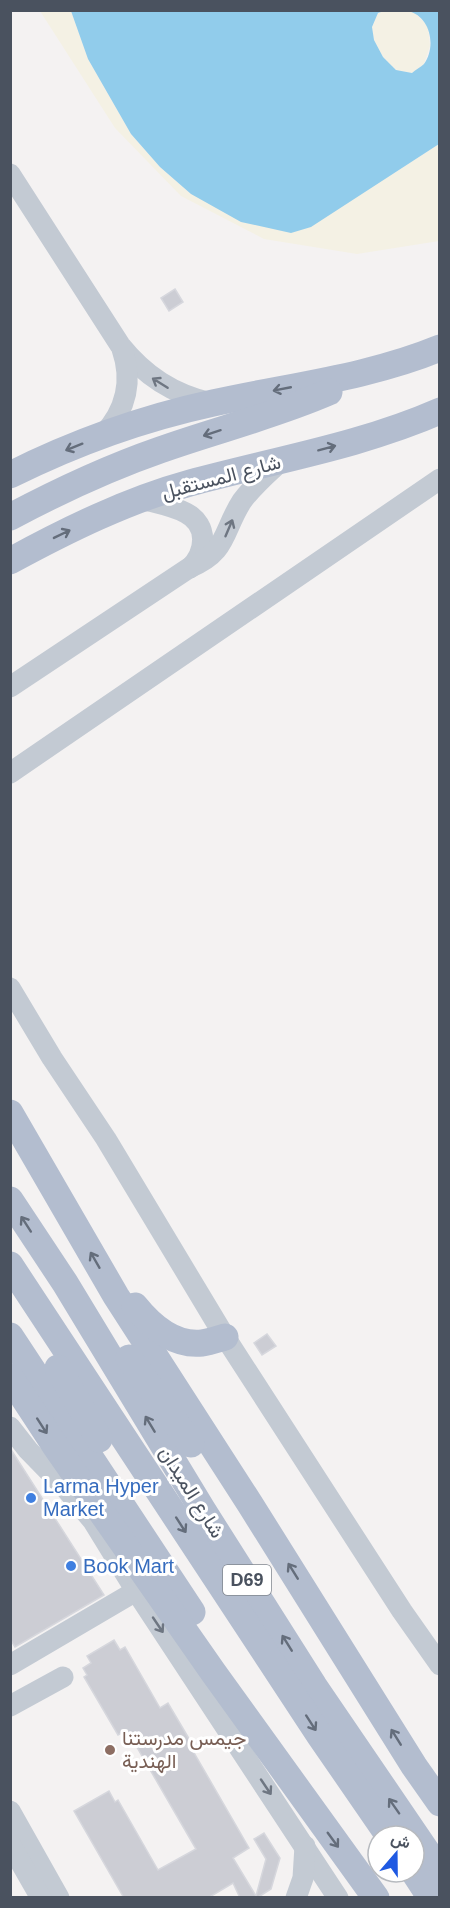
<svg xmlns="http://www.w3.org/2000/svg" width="450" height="1908" font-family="Helvetica,Vazirmatn,sans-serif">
<rect width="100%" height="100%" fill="#f4f2f2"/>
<g fill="#f4f1e4">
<path d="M40,11h31l17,48 43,75 29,33 31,27 200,-19 48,-31v97l-82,13 -93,-15 -83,-43 -66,-68z"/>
<path d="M384,11l30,1 14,14 2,20 -6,18 -12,9 -16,-3 -13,-13 -9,-17 -2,-13 6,-14z"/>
</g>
<path fill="#91cceb" d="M71,11h313l-6,2 -6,14 2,13 9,17 13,13 16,3c3,-3 9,-6 12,-9 13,-18 6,-48 -16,-53h31v133l-128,83 -20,6 -50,-11 -50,-28 -31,-27 -29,-33 -43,-75z"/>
<g fill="#cccdd4" stroke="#d6d7dd" stroke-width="1.5">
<path d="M175,289l8,13 -14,9 -8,-13z"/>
<path d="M267,1334l9,12 -14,9 -8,-12z"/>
<path d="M10,1448l94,147 -89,52 -5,-8z"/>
<path d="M114,1640l6,10 5,-3 35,61 8,-5 23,39 -2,2 60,104 -16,10 23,38 10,-37 -12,-20 10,-6 16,25 -9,31 -14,9h-17l-7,-15 -25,15h-84l-50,-87 35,-20 6,11 3,-2 40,70 38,-21 -69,-119 -9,5 -34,-58 3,-2 -4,-7 8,-5 -4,-7z"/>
</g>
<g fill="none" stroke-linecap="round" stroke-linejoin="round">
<g stroke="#c3cad3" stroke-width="21">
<path d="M10,174l110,171c25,31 53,49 91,58"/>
<path d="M103,435c23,-25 30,-54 19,-86"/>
<path d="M141,499c15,4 32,7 45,14 23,12 20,39 4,55"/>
<path d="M10,687l179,-119c39,-16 33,-36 53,-67 11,-15 25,-27 39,-40"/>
<path d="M10,773l430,-294"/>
<path d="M10,988l42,70 54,81 119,198 177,274 38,54"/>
<path d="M10,1427l18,23 39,40 26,31 43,70 202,307"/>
<path d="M10,1665l126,-74"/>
<path d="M10,1706l53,-29"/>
<path d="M10,1811l49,87"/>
<path d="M10,1844l31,54"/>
<path d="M296,1898l7,-20 2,-32"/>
</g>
<g stroke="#b3bdcf" stroke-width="27">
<path d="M10,475c64,-32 134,-57 203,-72 76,-17 154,-25 227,-55"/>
<path d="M10,517c49,-26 98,-49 150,-67 56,-20 114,-34 169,-58"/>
<path d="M10,561c57,-31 118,-61 180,-78 84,-23 170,-37 250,-72"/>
<path d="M10,1113l106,183 134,208 164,262 26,37"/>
<path d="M10,1200l55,83 137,226 112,177 126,185"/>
<path d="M10,1265l310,471 69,100"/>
<path d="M135,1306c17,21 39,40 67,37 8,-1 16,-4 23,-6"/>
<path d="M10,1336l182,276"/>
<path d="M129,1358l62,86"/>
<path d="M58,1368l41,71"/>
<path d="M10,1377l46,70 157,225 163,226"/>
<path d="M414,1872l17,26"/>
</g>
</g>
<defs><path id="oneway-shaft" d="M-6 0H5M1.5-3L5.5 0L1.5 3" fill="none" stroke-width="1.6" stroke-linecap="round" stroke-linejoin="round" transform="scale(1.5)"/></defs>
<g stroke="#6e7682">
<use href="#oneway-shaft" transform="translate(160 383) rotate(-148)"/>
<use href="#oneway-shaft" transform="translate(229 528) rotate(-67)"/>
<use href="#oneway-shaft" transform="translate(158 1625) rotate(56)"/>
<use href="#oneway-shaft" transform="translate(266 1787) rotate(56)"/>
</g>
<g stroke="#646d7b">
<use href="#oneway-shaft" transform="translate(282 389) rotate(169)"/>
<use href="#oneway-shaft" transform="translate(212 433) rotate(162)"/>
<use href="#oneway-shaft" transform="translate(74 447) rotate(158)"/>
<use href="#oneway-shaft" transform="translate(327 448) rotate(-15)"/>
<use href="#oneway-shaft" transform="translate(62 534) rotate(-26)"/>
<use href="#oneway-shaft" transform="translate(26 1224) rotate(-123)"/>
<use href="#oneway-shaft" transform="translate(95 1260) rotate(-120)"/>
<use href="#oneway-shaft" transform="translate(150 1424) rotate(-121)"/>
<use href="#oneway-shaft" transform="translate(42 1426) rotate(57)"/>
<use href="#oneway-shaft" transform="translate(181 1525) rotate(57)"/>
<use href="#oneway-shaft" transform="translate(293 1571) rotate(-122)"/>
<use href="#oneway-shaft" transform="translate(287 1643) rotate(-122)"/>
<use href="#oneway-shaft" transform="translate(311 1723) rotate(57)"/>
<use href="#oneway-shaft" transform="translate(396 1737) rotate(-122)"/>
<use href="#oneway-shaft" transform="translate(394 1806) rotate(-125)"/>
<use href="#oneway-shaft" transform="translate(333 1840) rotate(54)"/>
</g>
<g fill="#3f7fe0" stroke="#fff" stroke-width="2">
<circle cx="31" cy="1498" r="6"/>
<circle cx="71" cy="1566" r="6"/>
</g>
<circle fill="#8d6e63" stroke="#fff" stroke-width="2" cx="110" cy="1750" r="6"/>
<g text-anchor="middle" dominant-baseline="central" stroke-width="6" stroke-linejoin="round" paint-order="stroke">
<rect fill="#fff" stroke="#80868f" stroke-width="1.5" x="223" y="1565" width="48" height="30" rx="4.5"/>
<g font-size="18" font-weight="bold" fill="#4a525f">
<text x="247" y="1580">D69</text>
</g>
<g font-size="20" fill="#4a525f" stroke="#fff">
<text transform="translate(221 477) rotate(-15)">شارع المستقبل</text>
<text transform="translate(192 1492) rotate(58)">شارع الميدان</text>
</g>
<g font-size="20" fill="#366cbe" stroke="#fff" text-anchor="start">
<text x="43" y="1486">Larma Hyper<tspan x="43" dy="23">Market</tspan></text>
<text x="83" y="1566">Book Mart</text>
</g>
<g font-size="20" fill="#785e54" stroke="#fff" text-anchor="start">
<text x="122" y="1738">جيمس مدرستنا<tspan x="122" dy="23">الهندية</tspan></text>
</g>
</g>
<rect width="450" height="1908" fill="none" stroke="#4a525f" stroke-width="24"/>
<g transform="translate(396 1854) rotate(20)"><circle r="28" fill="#ffffff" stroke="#b7babf" stroke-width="1.5"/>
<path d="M0-4.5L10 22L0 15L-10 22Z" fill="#1f59e2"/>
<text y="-9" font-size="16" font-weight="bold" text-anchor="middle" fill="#4a525f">ش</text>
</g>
</svg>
